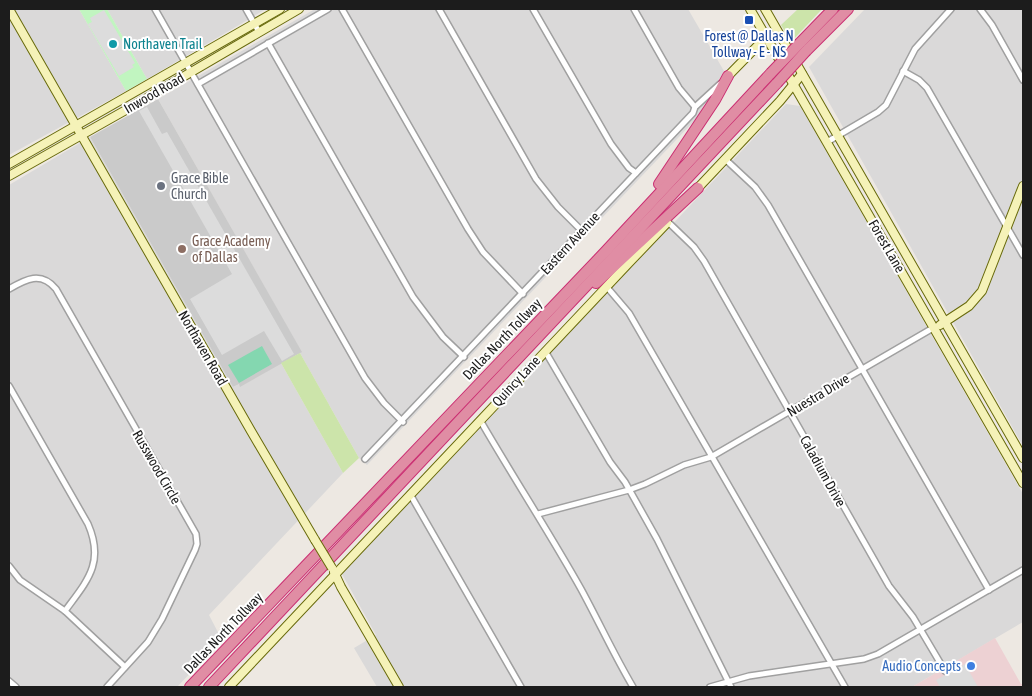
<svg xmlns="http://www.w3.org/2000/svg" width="1032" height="696" font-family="'Asap Condensed',sans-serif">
<rect width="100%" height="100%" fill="#ede8e2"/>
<g fill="#dad9d9">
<path d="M9,9h70l47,82 -117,64z"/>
<path d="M107,9h159l-119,70z"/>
<path d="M315,9h373l36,62 -28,48 -329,346 -8,-7 -59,-105 1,-2 -143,-252z"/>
<path d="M865,9h158v437l-214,-379z"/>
<path d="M786,104l14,2 223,388v128l-111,65h-535l-23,-39 22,-13 -34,-61z"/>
<path d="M90,137l143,250 6,-3 2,2 40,-23 62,110 -134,142 13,25 -45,47h-168v-502z"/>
</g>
<path fill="#edd1d3" d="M995,638l26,46h2v3h-111z"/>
<path fill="#cacaca" d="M158,99l144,253 -62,35 -1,-3 -6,3 -143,-250z"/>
<g fill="#cce4aa">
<path d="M798,9h24l-31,33 -10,-17z"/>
<path d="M300,353l59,105 -16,15 -62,-110z"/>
</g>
<path fill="#c1f5c0" d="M79,9h28l40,70 -21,12z"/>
<path fill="#84d7b0" d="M262,346l10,18 -33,19 -11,-18z"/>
<g fill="#dcdcdc">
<path d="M104,10l31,53 -3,2 2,2 -15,9 -31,-52 4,-2 -2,-4z"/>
<path d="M147,107l15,27 5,-2 127,222 -12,7 -18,-30 -42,24 -32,-56 42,-25 -93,-163z"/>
<path d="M965,664l13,23h-38l-4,-7z"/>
</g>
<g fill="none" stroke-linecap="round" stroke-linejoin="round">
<defs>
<g id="street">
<path d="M155,9l210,369 19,25 19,19"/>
<path d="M246,9l13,23"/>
<path d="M342,9l126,220 15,23 40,42"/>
<path d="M439,9l97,170 22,28 24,24"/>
<path d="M533,9l78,135 18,24 7,5"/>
<path d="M634,9l45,79 16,19"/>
<path d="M980,9l12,16 31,55"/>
<path d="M268,43l145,254 30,40 21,20"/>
<path d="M903,71l16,9 8,8 96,167"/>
<path d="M198,84l130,-75"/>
<path d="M827,142l51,-30 8,-7 29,-56 36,-40"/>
<path d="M725,159l30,28 13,18 221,385"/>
<path d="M668,222l26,25 10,14 185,325 24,31 32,54"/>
<path d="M606,286l23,27 216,374"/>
<path d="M9,289c17,-10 32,-18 47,0l140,245 1,10 -2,6 -33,69 -14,23 -41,45"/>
<path d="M545,351l65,111 15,20 32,57 74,148"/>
<path d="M9,386l79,138c17,39 -1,57 -23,87"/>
<path d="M480,420c33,57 69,112 101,169 18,33 33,66 52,98"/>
<path d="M365,459l328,-346 2,-6 25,-23"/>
<path d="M410,494l111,193"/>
<path d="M538,514l91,-24 16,-6 39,-19 27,-8 222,-129"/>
<path d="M9,566l11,14 45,31 60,56"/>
<path d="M9,681l7,6"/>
<path d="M710,687l39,-11 115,-17 14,-5 145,-84"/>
</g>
<g id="secondary">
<path d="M9,9l242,422 64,109"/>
<path d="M750,9l273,474"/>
<path d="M765,9l258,449"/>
<path d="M728,76l41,-42"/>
<path d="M9,164l271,-155"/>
<path d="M9,176l131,-74 159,-93"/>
<path d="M696,190l84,-89 22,-27"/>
<path d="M940,325l29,-19 13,-15 41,-105"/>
<path d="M334,572l7,15 58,100"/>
<path d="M229,687c146,-154 291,-310 438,-464"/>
</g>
<g id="highway">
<path d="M800,43l33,-34"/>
<path d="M806,51l42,-42"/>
<path d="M659,184l56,-84 13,-24"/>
<path d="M596,283l102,-95"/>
<path d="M190,687l416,-436 165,-178"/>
<path d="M209,687l568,-604"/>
</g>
</defs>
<use href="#street" stroke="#a0a0a0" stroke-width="8"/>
<use href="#secondary" stroke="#686a0b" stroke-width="10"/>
<use href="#highway" stroke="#cb2e72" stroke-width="12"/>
<use href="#street" stroke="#fff" stroke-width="5"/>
<use href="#secondary" stroke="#f5f2b8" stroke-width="8"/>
<use href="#highway" stroke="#e08da4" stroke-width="10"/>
<defs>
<path id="secondary-bridge" d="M315,540l17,28"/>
<g id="highway-bridge">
<path d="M771,73l29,-30"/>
<path d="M777,83l29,-32"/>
</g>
</defs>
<use href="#secondary-bridge" stroke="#686a0b" stroke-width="10" stroke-linecap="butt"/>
<use href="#highway-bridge" stroke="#cb2e72" stroke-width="12" stroke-linecap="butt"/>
<use href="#secondary-bridge" stroke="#f5f2b8" stroke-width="8"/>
<use href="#highway-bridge" stroke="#e08da4" stroke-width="10"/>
</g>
<rect fill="#1a4fb4" stroke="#fff" stroke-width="2" x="744" y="15" width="10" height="10" rx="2.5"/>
<circle fill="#0f9aa8" stroke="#fff" stroke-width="2" cx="113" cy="44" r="5"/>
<circle fill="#6b7280" stroke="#fff" stroke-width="2" cx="161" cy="186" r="5"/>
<circle fill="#8d6e63" stroke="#fff" stroke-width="2" cx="182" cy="249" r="5"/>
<circle fill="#3f7fe0" stroke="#fff" stroke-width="2" cx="971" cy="666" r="5"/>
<g text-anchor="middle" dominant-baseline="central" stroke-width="4" stroke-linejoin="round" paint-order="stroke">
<g font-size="14" fill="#164399" stroke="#fff">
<text x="749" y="36">Forest @ Dallas N<tspan x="749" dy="16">Tollway - E - NS</tspan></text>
</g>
<g font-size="14" fill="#0d838f" stroke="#fff" text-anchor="start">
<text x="123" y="44">Northaven Trail</text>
</g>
<g font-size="14" fill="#1c1c1c" stroke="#fff">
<text transform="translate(154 93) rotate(-30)">Inwood Road</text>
<text transform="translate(570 243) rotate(-47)">Eastern Avenue</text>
<text transform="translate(887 246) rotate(60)">Forest Lane</text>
<text transform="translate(502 339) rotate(-46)">Dallas North Tollway</text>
<text transform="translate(203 348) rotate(60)">Northaven Road</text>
<text transform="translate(516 381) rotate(-47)">Quincy Lane</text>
<text transform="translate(818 395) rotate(-31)">Nuestra Drive</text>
<text transform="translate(157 467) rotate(60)">Russwood Circle</text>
<text transform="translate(823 471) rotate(61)">Caladium Drive</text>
<text transform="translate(223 633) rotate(-46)">Dallas North Tollway</text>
</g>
<g font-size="14" fill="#5b616d" stroke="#fff" text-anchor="start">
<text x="171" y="178">Grace Bible<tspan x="171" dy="16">Church</tspan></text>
</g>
<g font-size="14" fill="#785e54" stroke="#fff" text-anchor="start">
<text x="192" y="241">Grace Academy<tspan x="192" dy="16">of Dallas</tspan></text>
</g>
<g font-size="14" fill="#366cbe" stroke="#fff" text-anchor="end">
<text x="961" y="666">Audio Concepts</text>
</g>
</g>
<rect width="1032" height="696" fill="none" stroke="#1c1c1c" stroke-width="20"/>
</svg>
